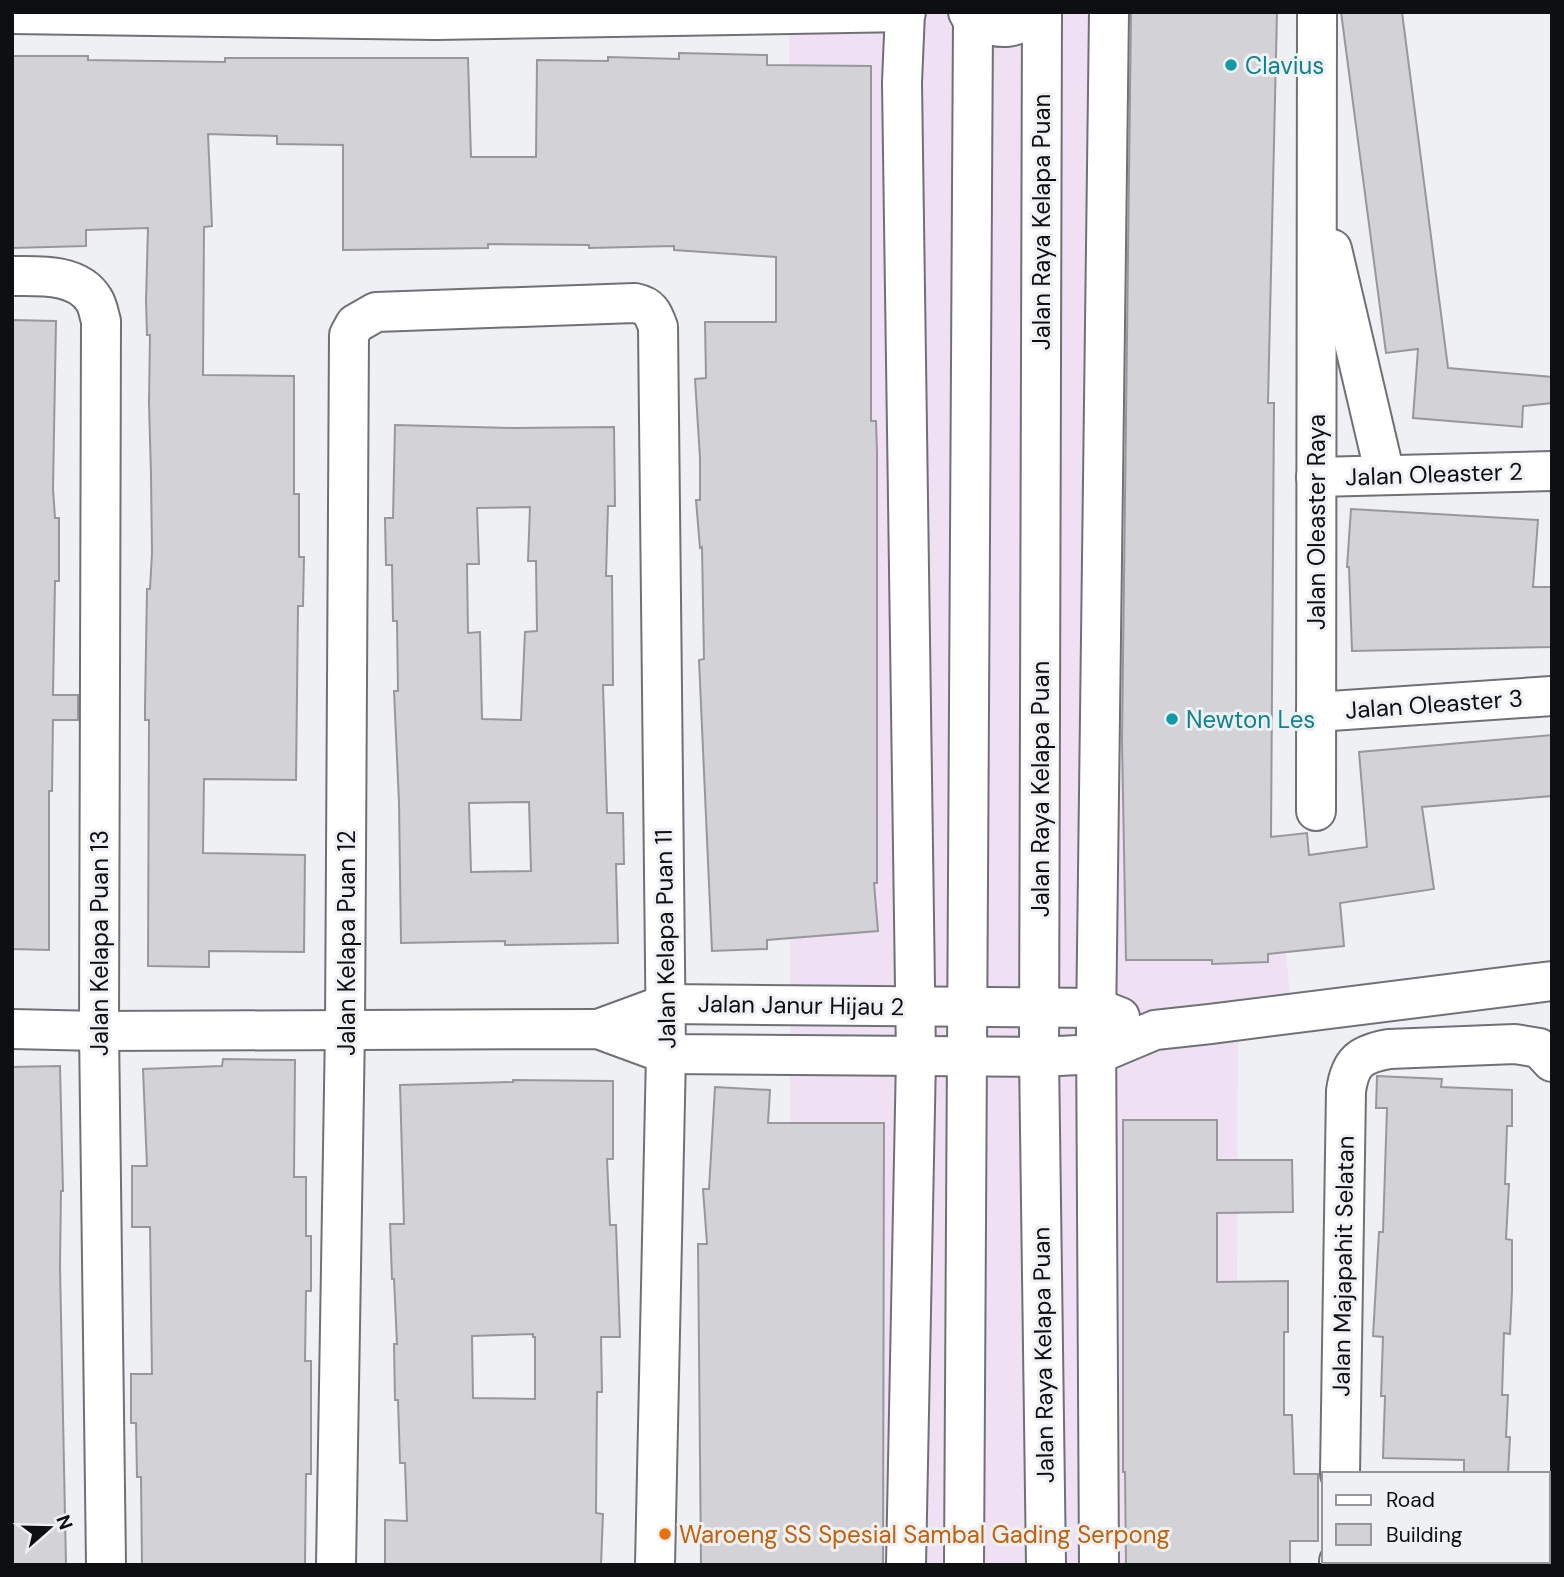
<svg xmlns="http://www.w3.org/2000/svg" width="1564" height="1577" font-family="'DM Sans',sans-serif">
<rect width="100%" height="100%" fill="#eef0f4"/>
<path fill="#efe0f3" d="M789,12h430l-4,819 62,4 15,191 -54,-1 -2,540h-445z"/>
<g fill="#d2d2d7" stroke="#98989c" stroke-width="2" fill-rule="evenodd">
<path d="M1131,12h146l-9,391h6l-3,434 36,-4 2,22 58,-8 -8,-95 193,-17v61l-130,11 12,82 -94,14 4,43 -76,8v8l-56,2v-4h-86l-4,-219z"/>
<path d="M1341,12h61l46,356 104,9v26l-29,3 -1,21 -109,-9 5,-69 -32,4z"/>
<path d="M679,53l88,2v10l104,1v355h5l1,32v430h-3l4,48 -111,9v9l-55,2 -13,-291 5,-1 -2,-112 -2,1 -4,-48h4v-42l-5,-79 11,-1 -1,-56h71v-65l-102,-7v-4l-85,2v-3l-101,-1v4l-145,2v-105l-66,-1v-8l-69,-2 4,92 -8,1 -1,148 91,1v118h5v63h5l-1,49h-5l-2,174 -92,-1 -1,74 102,2 -1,97 -95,-1v16l-61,-1 1,-246h-4v-14l2,-117h3l2,-36 -1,-78 -2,-72 1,-68h-3l-1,-34 2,-73 -62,2v16l-74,2v-192h76v4l137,2v-4h243l3,99h65l1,-97 71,1v-4l71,2z"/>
<path d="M12,320l44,1 -3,168 2,29h4v63h-4l-2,114h25v25h-25l-1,71h-3v159l-37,-1z"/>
<path d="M395,425l118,3 101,-1 1,79h-7l-2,70h6l1,109h-10l4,128h16l1,51h-8l2,79 -113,2v-4l-104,2 -2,-141 -5,-111h4l-1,-70h-4l-1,-56h-6l-1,-47h8zM530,507l-2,54h8l1,70 -12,1 -4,88 -39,-1 -2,-87 -12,1 -1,-69h12l-2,-56zM529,802l2,69 -60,1 -2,-69z"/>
<path d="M1351,509l187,11 -5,67h19v60l-200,4 -3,-84h-2z"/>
<path d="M223,1059l72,1 -1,117h12v59h5v55h-5l-1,70h6v113h-5l-1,91h-163l-1,-88h-4l-1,-54h-5v-49h21l-2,-147h-18v-61h15l-4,-97 79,-3z"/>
<path d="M60,1066l3,125h-2l-1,75 6,299h-54v-498z"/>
<path d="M1377,1076l65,3 -1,8 71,3v36h-5l-2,58h4l-3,55 6,1v51l-2,43 -6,-1 -2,62h6l-2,42h4l-2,37h-44v-14l-81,-2 2,-62h-4l2,-59 -10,-1 6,-104h4l4,-124h-11z"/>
<path d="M513,1080l100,1v78h-6l3,66h6l4,112h-19l1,55h-5l-1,121 7,1 -2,51h-216v-45l22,1 -2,-58h-5l-2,-63h-3l-1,-56h3l-3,-65h-2l-2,-55h14l-4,-139 113,-3zM533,1334v3h2v62l-62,-1 -1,-62z"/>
<path d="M715,1087l55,3 -2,33h116l-1,442h-182l-3,-321h9l-4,-55h6z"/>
<path d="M1123,1120h94v40h75l1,52 -76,1v69l71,-1v51h-4v83h8l2,59h24v67h-28v24h-164l-1,-93h-2z"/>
</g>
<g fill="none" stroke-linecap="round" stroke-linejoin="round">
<defs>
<g id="minor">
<path d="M905,12l-3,70 14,975 -10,508"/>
<path d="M968,12l5,9c25,8 43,11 63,-9"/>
<path d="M1042,12l-3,1045 7,508"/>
<path d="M12,14l424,6 470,-8"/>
<path d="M1332,249l53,226"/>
<path d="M12,276c27,0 66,-3 82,24 4,6 5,15 7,21l-2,710 7,534"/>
<path d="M1316,477l236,-6"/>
<path d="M1316,712l236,-16"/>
<path d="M1316,811l1,-799"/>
<path d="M12,1029l87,2 499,-2 68,25 373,3 59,-3 57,-24 55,-6 342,-43"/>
<path d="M598,1029l68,-25 431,4 23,9"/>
<path d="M1340,1474l6,-383c4,-29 14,-37 43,-42l126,-5 24,4 13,14"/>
<path d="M336,1565l9,-536 4,-694 6,-11 21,-12 259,-9c15,3 18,10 23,24l8,727 -11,511"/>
<path d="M964,1565l9,-1544"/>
<path d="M1099,1565l-3,-537 13,-1016"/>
<path d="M1339,1565v-4"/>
</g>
</defs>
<use href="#minor" stroke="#707175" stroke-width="42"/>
<use href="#minor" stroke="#fff" stroke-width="38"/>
</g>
<g fill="#0f9aa8" stroke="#eef0f4" stroke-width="2.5">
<circle cx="1231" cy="65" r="7"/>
<circle cx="1172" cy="719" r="7"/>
</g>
<circle fill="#e8710a" stroke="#eef0f4" stroke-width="2.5" cx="665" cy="1534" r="7"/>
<g text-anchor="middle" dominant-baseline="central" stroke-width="6" stroke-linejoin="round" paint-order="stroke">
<g font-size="24" fill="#0d838f" stroke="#eef0f4" text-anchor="start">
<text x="1245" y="65">Clavius</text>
<text x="1186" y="719">Newton Les</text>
</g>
<g font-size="24" fill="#0e0f11" stroke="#eef0f4">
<text transform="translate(1041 222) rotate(-90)">Jalan Raya Kelapa Puan</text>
<text transform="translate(1434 474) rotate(-2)">Jalan Oleaster 2</text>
<text transform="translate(1316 522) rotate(-90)">Jalan Oleaster Raya</text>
<text transform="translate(1434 704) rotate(-4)">Jalan Oleaster 3</text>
<text transform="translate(1040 789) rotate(-90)">Jalan Raya Kelapa Puan</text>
<text transform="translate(665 939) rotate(-91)">Jalan Kelapa Puan 11</text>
<text transform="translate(99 943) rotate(-90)">Jalan Kelapa Puan 13</text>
<text transform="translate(346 943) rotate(-90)">Jalan Kelapa Puan 12</text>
<text transform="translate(801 1005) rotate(1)">Jalan Janur Hijau 2</text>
<text transform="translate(1343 1266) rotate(-89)">Jalan Majapahit Selatan</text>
<text transform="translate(1043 1355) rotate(-91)">Jalan Raya Kelapa Puan</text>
</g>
<g font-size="24" fill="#c56008" stroke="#eef0f4" text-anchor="start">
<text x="679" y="1534">Waroeng SS Spesial Sambal Gading Serpong</text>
</g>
</g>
<rect width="1564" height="1577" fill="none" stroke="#0e0f11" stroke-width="28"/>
<rect x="1322" y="1472" width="228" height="91" fill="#eef0f4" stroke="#949699" stroke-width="2"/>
<rect x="1336" y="1495" width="35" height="10" fill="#ffffff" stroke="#949699" stroke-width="2"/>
<text x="1386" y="1507" font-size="21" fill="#0e0f11">Road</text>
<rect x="1336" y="1524" width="35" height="21" fill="#d2d2d7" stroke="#949699" stroke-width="2"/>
<text x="1386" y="1542" font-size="21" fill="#0e0f11">Building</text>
<g transform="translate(49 1528) rotate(70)" stroke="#eef0f4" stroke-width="5" paint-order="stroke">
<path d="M0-5L12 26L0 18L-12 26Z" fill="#0e0f11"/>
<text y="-10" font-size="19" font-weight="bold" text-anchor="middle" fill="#0e0f11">N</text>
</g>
</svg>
